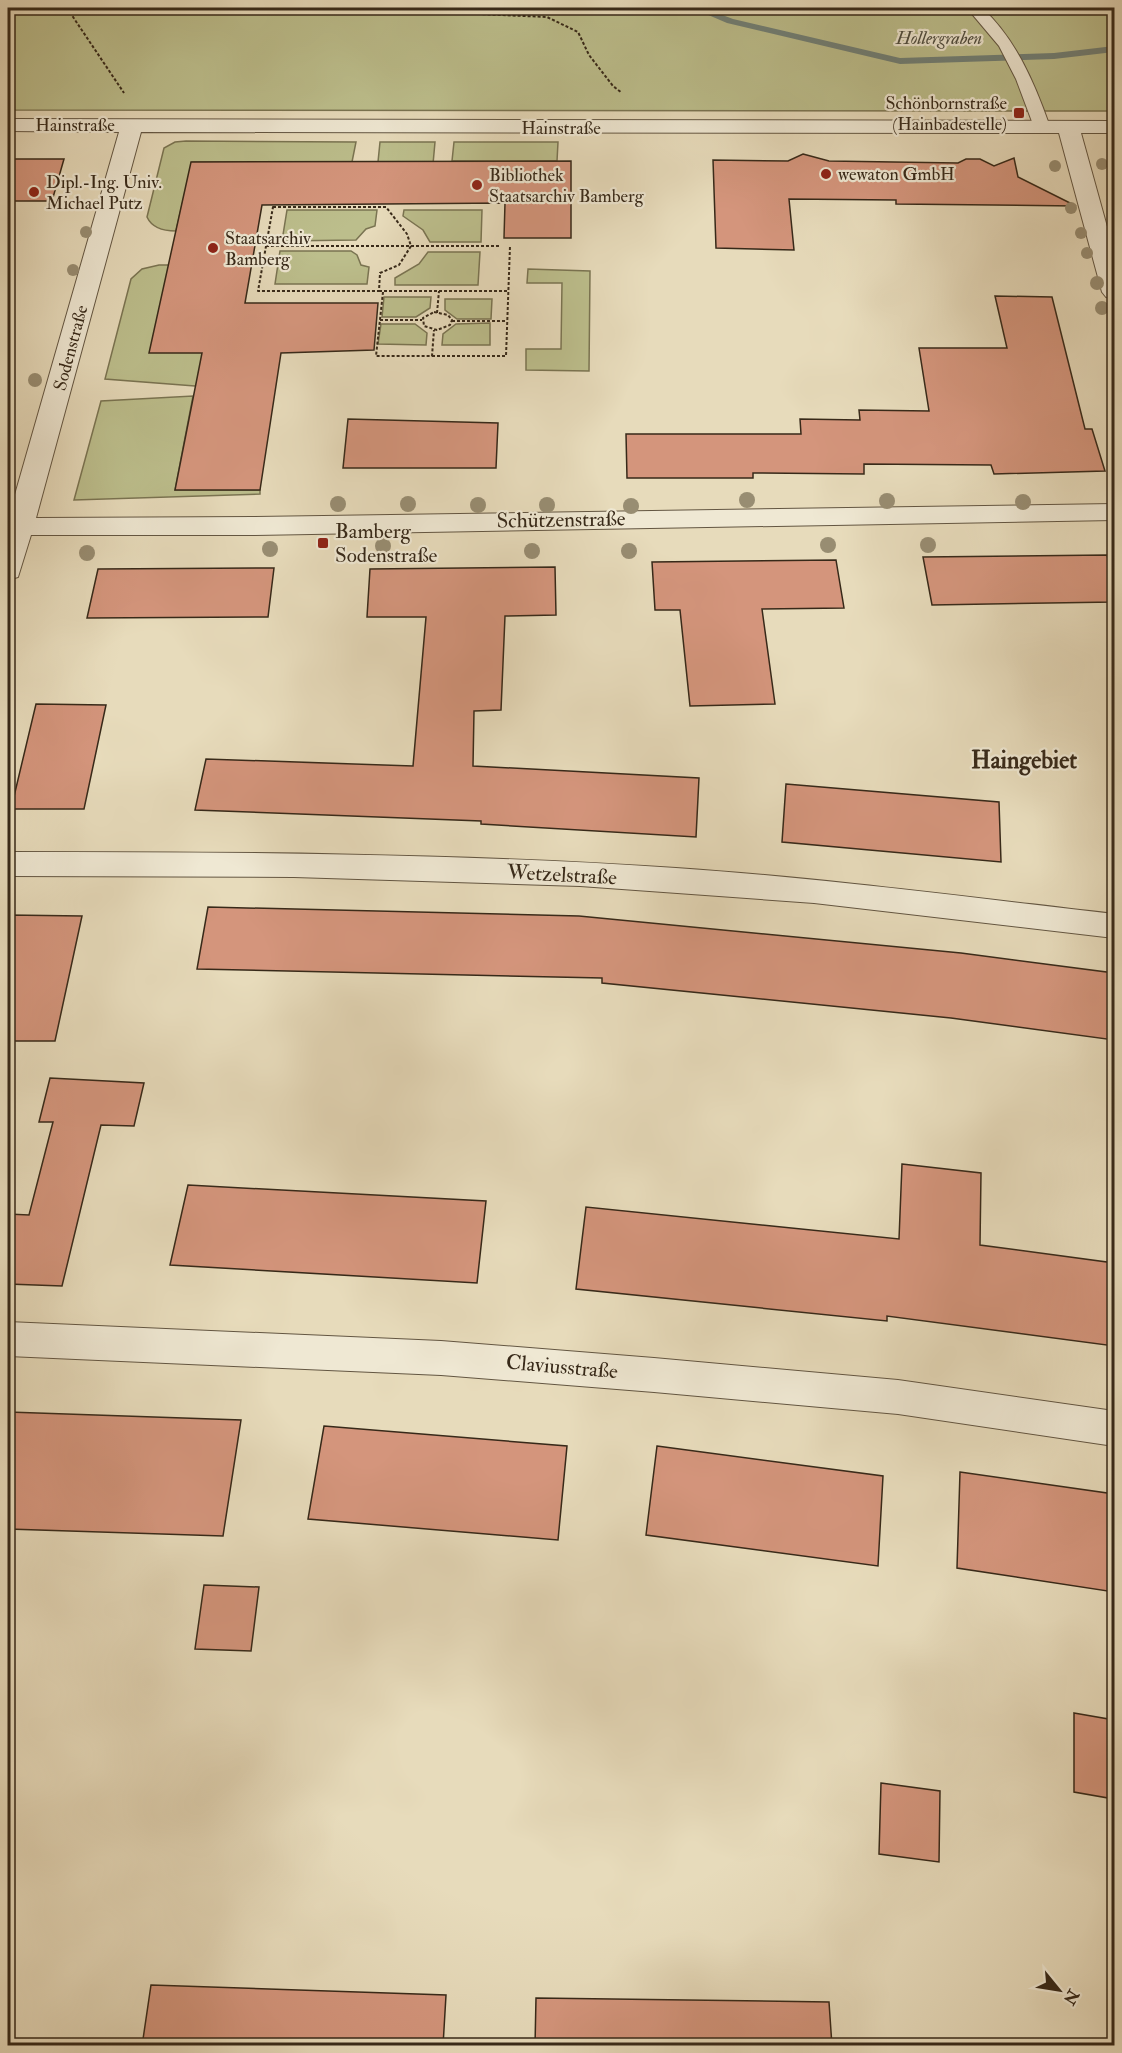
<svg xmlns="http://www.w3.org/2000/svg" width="1122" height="2053" font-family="'IM FELL Double Pica',serif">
<rect width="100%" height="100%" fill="#e7dbbb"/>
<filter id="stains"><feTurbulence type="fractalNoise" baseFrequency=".00333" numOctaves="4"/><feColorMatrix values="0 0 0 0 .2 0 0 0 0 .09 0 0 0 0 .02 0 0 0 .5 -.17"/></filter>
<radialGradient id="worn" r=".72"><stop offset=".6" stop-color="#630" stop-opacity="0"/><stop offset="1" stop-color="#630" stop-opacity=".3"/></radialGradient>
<g fill="#bcbe8c" stroke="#7a7452" stroke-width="1.5">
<path d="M8,8h1106v103l-1106,-1z"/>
<path d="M186,141l170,1 -4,20h-160l-16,69c-11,0 -24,-3 -29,-14l17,-69 11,-6z"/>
<path d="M380,142h55l-3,33 -54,-13z"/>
<path d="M454,142h104l-1,19h-105z"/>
<path d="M287,210h90l-2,16 -9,3 -10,11 -74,1z"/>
<path d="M404,210h78l-1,32h-51l-7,-12 -20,-14z"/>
<path d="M280,251h71l6,4 4,10 8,2 -2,17h-92z"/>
<path d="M428,252h52l-2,33h-83v-7l24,-14z"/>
<path d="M159,265h10l93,88 -6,33h-61l-90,-7 26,-100 11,-10z"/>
<path d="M528,269l62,2 -1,100 -63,-1v-21h35l1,-66h-35z"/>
<path d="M384,297h47l-1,11 -14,9h-34z"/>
<path d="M445,299h47l-1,20h-34l-12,-9z"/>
<path d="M490,323v22h-48l1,-11 13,-10z"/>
<path d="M381,324h34l12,9 -1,12 -48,-1z"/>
<path d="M193,396l-18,94h85v4l-186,6 27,-99z"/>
</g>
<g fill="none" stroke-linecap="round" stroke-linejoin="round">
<path fill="#718077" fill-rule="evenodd" d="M692,8h12l29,11 167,39 154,-5 60,-7v6l-60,7 -154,5 -173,-41z"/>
</g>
<g fill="#d4957c" stroke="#372919" stroke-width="1.5">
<path d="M803,154l26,7 129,2 8,-4h14l14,7 20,-8 4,19 58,29 -180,-2v-4l-107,-1 5,51 -78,-2 -3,-88 75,1z"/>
<path d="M8,159h56l-12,42h-44z"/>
<path d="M571,161v77h-67l1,-35 -243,2 -17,98h133l-4,47 -93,3 -21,137h-85l27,-137h-53l42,-191z"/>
<path d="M995,296l57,1 33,132h7l13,42 -111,3 -3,-9 -127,-1v10l-111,-1v5h-126l-1,-44h175l-1,-15 60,1 -1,-10 70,1 -10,-63h88z"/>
<path d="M348,419l150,4 -2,45h-153z"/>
<path d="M1107,555l7,28v19l-182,3 -9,-48z"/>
<path d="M836,560l8,48 -82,1 13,95 -85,2 -10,-96h-25l-3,-48z"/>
<path d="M555,567l1,48 -51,1 -4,94 -27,1 -1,55 226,12 -3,59 -215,-13v-3l-286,-11 11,-51 207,7 13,-149h-59l3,-48z"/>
<path d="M274,568l-6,49 -181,1 11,-49z"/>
<path d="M36,704l70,1 -22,104h-73z"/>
<path d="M786,784l213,18 2,60 -219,-20z"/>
<path d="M208,907l371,9 382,37 153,20v67l-163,-22 -349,-35v-5l-405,-9z"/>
<path d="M8,915l74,1 -27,125h-47z"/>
<path d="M50,1078l94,5 -10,43 -33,-1 -39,161 -54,-2v-70l21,1 24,-93h-14z"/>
<path d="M902,1164l79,9 -1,72 134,18v83l-227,-30v5l-311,-32 10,-82 313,32z"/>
<path d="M188,1185l298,16 -9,82 -307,-18z"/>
<path d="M8,1412l233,8 -18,116 -215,-7z"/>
<path d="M324,1426l243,20 -9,94 -250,-21z"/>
<path d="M657,1446l226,30 -5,90 -232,-31z"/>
<path d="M960,1472l154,22v98l-157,-24z"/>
<path d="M204,1585l55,2 -8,64 -56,-2z"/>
<path d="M1074,1713l40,7v79l-40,-7z"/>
<path d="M881,1783l59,8 -1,71 -60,-8z"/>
<path d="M151,1985l295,10 -3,51h-301z"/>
<path d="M536,1998l293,4 3,44h-297z"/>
</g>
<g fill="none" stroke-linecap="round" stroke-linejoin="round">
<defs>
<path id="lane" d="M967,8h15c34,31 53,76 68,119l-2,3h-12l-2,-3 -18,-48 -17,-33z"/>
<g id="street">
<path d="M8,119l1106,2v12h-33l33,119v47l-8,-2 -4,-5 -43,-159 -918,-1 -105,386 219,-1 859,-13v16l-859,15h-224l-13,42 -10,3v-61l111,-387 -111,-1z"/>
<path d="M8,852c223,0 446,1 668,16 147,10 292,29 438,46v24l-300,-35 -234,-17 -286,-9 -286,-1z"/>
<path d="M8,1322l433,19 213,17 244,22 216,31v35l-216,-32 -244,-22 -213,-17 -433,-19z"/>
</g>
</defs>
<use href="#lane" stroke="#635642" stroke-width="2"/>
<use href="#street" stroke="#635642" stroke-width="2"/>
<g stroke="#372919" stroke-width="2" stroke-dasharray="3 2" stroke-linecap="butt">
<path d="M67,8l57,85"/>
<path d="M428,8l50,6 69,3 31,15 11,23 24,31 9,7"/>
<path d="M273,207h113l21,27 4,12 -12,19 -19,8 -1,18h-121z"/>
<path d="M266,246h234"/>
<path d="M379,291h129"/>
<path d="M383,292l-7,64h56l2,-26"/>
<path d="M434,312l14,3 4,5 -2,5 -13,5 -13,-4 -1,-8z"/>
<path d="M437,313l2,-22"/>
<path d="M380,320h42"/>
<path d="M452,321h55"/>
<path d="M432,356h74l4,-110"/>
</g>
<use href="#lane" fill="#efe8d3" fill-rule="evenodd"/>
<use href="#street" fill="#efe8d3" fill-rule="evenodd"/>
</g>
<g fill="#988d72">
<circle cx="1102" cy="164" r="6"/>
<circle cx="1055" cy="166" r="6"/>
<circle cx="1071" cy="208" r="6"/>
<circle cx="86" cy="232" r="6"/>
<circle cx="1081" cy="233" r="6"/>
<circle cx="1087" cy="253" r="6"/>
<circle cx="73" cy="270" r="6"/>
<circle cx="1097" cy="283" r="7"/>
<circle cx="1102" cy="308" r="7"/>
<circle cx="35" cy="380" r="7"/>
<circle cx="747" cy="500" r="8"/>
<circle cx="887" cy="501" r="8"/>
<circle cx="1023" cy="502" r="8"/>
<circle cx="338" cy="504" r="8"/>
<circle cx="408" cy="504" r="8"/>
<circle cx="478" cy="505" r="8"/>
<circle cx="547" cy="505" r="8"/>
<circle cx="631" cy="506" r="8"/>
<circle cx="828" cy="545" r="8"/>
<circle cx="928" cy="545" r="8"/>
<circle cx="383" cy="546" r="8"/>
<circle cx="270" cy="549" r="8"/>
<circle cx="532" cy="551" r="8"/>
<circle cx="629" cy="551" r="8"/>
<circle cx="87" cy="553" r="8"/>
</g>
<g fill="#8f2418" stroke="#efe8d3" stroke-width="2">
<rect x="1013" y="107" width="12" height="12" rx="3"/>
<circle cx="826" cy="174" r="6"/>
<circle cx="477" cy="185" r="6"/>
<circle cx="34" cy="192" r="6"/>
<circle cx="213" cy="248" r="6"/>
<rect x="317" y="537" width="12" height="12" rx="3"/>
</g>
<g text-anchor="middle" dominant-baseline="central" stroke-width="4.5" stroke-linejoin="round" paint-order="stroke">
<g font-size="18" font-style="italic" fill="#4f4d40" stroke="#efe8d3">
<text x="939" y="38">Hollergraben</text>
</g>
<g font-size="18" fill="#372919" stroke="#efe8d3" text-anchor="start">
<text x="1007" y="103" text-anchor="end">Schönbornstraße<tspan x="1007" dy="21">(Hainbadestelle)</tspan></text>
<text x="838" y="174">wewaton GmbH</text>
<text x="489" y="175">Bibliothek<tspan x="489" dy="21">Staatsarchiv Bamberg</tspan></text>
<text x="46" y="182">Dipl.-Ing. Univ.<tspan x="46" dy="21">Michael Putz</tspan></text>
<text x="225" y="238">Staatsarchiv<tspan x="225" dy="21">Bamberg</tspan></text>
</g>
<g font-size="18" fill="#372919" stroke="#efe8d3">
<text x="75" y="125">Hainstraße</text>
<text x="561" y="128">Hainstraße</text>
<text transform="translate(71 348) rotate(-75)">Sodenstraße</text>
</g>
<g font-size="21" fill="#372919" stroke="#efe8d3">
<text transform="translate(561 520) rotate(-1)">Schützenstraße</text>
<text transform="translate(562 875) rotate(3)">Wetzelstraße</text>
<text transform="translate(562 1367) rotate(5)">Claviusstraße</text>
</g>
<g font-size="21" fill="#372919" stroke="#efe8d3" text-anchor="start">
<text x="335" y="531">Bamberg<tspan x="335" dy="24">Sodenstraße</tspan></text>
</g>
<g font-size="24" font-weight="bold" fill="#372919" stroke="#efe8d3">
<text x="1024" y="760">Haingebiet</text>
</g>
</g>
<rect width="1122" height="2053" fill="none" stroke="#e7dbbb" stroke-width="30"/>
<rect x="9" y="9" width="1104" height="2035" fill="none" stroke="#372919" stroke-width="3"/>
<rect x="15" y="15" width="1092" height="2023" fill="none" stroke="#372919" stroke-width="1.5"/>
<g transform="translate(1059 1990) rotate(120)" stroke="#efe8d3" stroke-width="4.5" paint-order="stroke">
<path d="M0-4.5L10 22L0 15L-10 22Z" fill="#372919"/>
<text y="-9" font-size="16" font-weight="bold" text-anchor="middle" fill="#372919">N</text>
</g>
<rect width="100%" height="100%" filter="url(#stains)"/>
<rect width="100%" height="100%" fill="url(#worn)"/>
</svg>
